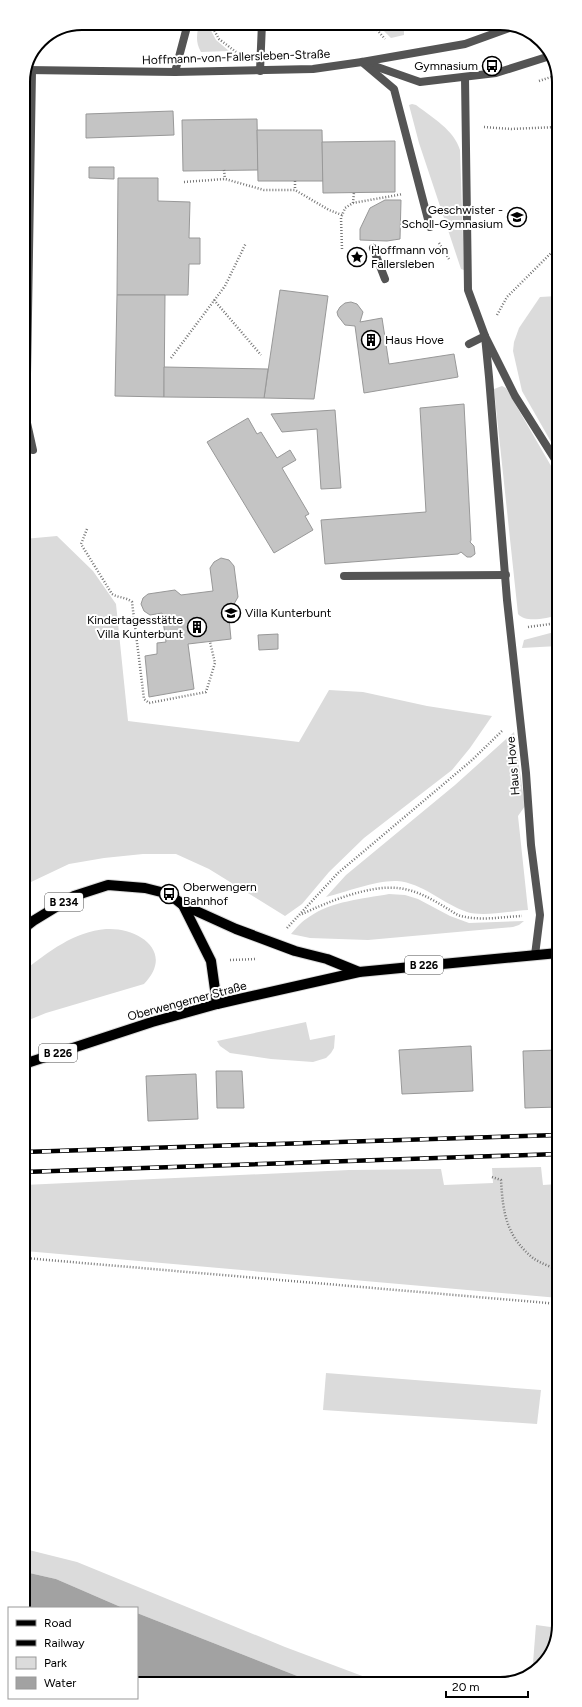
<svg xmlns="http://www.w3.org/2000/svg" width="582" height="1707" font-family="Figtree,sans-serif">
<rect width="100%" height="100%" fill="#fff"/>
<g fill="#dbdbdb">
<path d="M199,23h8l9,17 13,11 -28,1c-6,-10 -4,-18 -2,-29z"/>
<path d="M376,23h75l-28,7 -2,-3 -17,4v4l-13,3z"/>
<path d="M412,104l4,1c17,13 38,25 44,45l4,120 -3,-1 -42,-126 -10,-38z"/>
<path d="M557,296l1,158 -36,-63 -9,-40 1,-9 5,-14 21,-31z"/>
<path d="M502,386l4,2 52,90v138c-11,1 -31,8 -40,-2l-24,-225z"/>
<path d="M57,536l36,35 23,33 12,117 171,21 30,-52 34,2 64,14 65,10 -22,32 -18,22 -88,68 -35,34 -27,32 -17,12 -76,-47 -33,-15h-33l-39,4 -35,6 -38,18 -7,6v-349z"/>
<path d="M558,631v15l-36,2 2,-8z"/>
<path d="M514,732l11,74 -7,10 10,94c-18,1 -45,7 -61,2 -24,-8 -44,-29 -70,-31 -20,-1 -51,11 -71,16l20,-22 109,-90z"/>
<path d="M389,894l16,1 13,4 32,17 19,7 55,-2 -5,4 -6,2 -145,13 -58,-2 -19,-4c5,-6 11,-13 18,-17 23,-16 53,-18 80,-23z"/>
<path d="M106,929c33,-2 69,23 38,55l-98,29 -22,9v-51c25,-20 50,-39 82,-42z"/>
<path d="M306,1022l4,18 25,-5 -1,13 -3,5 -5,5 -13,4 -42,-3 -41,-6 -10,-7 -3,-5z"/>
<path d="M541,1167l2,18 15,-1 1,114 -534,-47 -1,-66 325,-15 92,-1 3,16 49,-2 -1,-15z"/>
<path d="M326,1373l215,17 -4,34 -214,-14z"/>
<path d="M25,1549l52,13 208,85 96,36h-66l-178,-70v-5h-14l-67,-29 -31,-7z"/>
<path d="M536,1625l22,3 -11,33 -6,3 -8,-1z"/>
</g>
<g fill="#a2a2a2">
<path d="M25,1572l31,7 67,29h-98z"/>
<path d="M137,1613l178,70 -178,1z"/>
</g>
<g fill="#c4c4c4" stroke="#989898">
<path d="M173,111l1,24 -88,3v-24z"/>
<path d="M257,119l1,51 -75,1 -1,-51z"/>
<path d="M257,130h65l1,51h-65z"/>
<path d="M395,141v51l-72,1 -1,-51z"/>
<path d="M89,167h25v12l-25,-1z"/>
<path d="M118,178h40v23l32,1 -1,36h11v26h-11l-1,31h-71z"/>
<path d="M385,200h16l-1,39 -13,2 -27,-1v-11l10,-21z"/>
<path d="M280,290l48,6 -14,103 -50,-1z"/>
<path d="M117,295h48l-1,102 -49,-1z"/>
<path d="M351,302l6,2 6,8 -3,10 22,-4 7,46 65,-10 4,23 -94,16 -9,-67 -10,-1 -7,-9 -1,-4 3,-5 5,-4z"/>
<path d="M164,367l104,2 -4,29 -100,-1z"/>
<path d="M464,404l7,136 -1,2 4,4 1,8 -4,3h-4l-6,-5 -3,2 -133,10 -4,-44 105,-8 -6,-104z"/>
<path d="M335,410l6,78 -20,1 -4,-60 -35,3 -11,-18z"/>
<path d="M248,418l9,16 4,-2 16,26 13,-8 6,10 -14,8 27,46 -4,2 8,14 -39,23 -67,-111z"/>
<path d="M221,558l8,2 5,6 4,31 -4,7 -6,4 3,31 -43,5 6,45 -45,8 -4,-41 12,-2v-11l9,-1 -4,-29 -12,2 -6,-4 -3,-7 2,-6 5,-4 27,-4 6,5 32,-4 -3,-23 4,-6z"/>
<path d="M278,634v15l-19,1 -1,-15z"/>
<path d="M471,1046l2,45 -71,3 -3,-44z"/>
<path d="M557,1050l1,57 -33,1 -2,-57z"/>
<path d="M216,1071h26l2,37h-27z"/>
<path d="M196,1074l2,45 -50,2 -2,-45z"/>
</g>
<g fill="none" stroke-linecap="round" stroke-linejoin="round">
<defs>
<g id="primary">
<path d="M183,905l28,56 6,43"/>
<path d="M24,928l9,-7 41,-25 34,-11 37,3 24,6 14,11 53,24 59,22 32,8 32,13"/>
<path d="M24,1064l128,-42 65,-18 142,-32 199,-19"/>
</g>
</defs>
<use href="#primary" stroke="#dbdbdb" stroke-width="12"/>
<g stroke="#767676" stroke-width="2.5" stroke-dasharray="1 2" stroke-linecap="butt">
<path d="M210,23l9,16 17,13"/>
<path d="M371,23l14,16"/>
<path d="M539,81l18,-6"/>
<path d="M484,127l27,2 46,-2"/>
<path d="M224,170l1,9"/>
<path d="M295,181v9"/>
<path d="M184,182l41,-3 39,11h31l34,20 13,5"/>
<path d="M353,203l1,-11"/>
<path d="M439,243l10,16"/>
<path d="M342,249l-1,-31 4,-10 8,-5 50,-9"/>
<path d="M214,300l47,55"/>
<path d="M497,315l10,-18 50,-50"/>
<path d="M171,358l54,-72 21,-43"/>
<path d="M87,529l-6,15 31,50c7,4 14,3 20,8l12,97 5,4 57,-11 9,-29 -5,-21"/>
<path d="M528,627l30,-4"/>
<path d="M302,914c26,-12 66,-29 96,-26 18,2 34,11 50,21 4,2 8,6 13,7 19,5 41,1 61,0"/>
<path d="M287,928l51,-55 133,-112 32,-31"/>
<path d="M230,960l27,-1"/>
<path d="M492,1177l9,3c2,33 5,56 32,78 7,5 18,9 26,12"/>
<path d="M25,1258l534,46"/>
</g>
<g stroke="#545454" stroke-width="8">
<path d="M363,62l57,20 76,-9 54,-17"/>
<path d="M260,71l2,-48"/>
<path d="M465,78l3,212 17,46 4,41 18,223 19,173 5,72 9,70 -5,40"/>
<path d="M373,248l12,31"/>
<path d="M469,344l16,-8 30,60 43,68"/>
<path d="M344,576l162,-1"/>
</g>
<g stroke="#545454" stroke-width="8">
<path d="M362,62l32,27 36,138"/>
<path d="M32,71l-5,303v49l6,27"/>
<path d="M175,72l13,-49"/>
</g>
<path stroke="#545454" stroke-width="8" d="M27,70l148,2 138,-3 49,-7 103,-18 47,-17"/>
<use href="#primary" stroke="#000" stroke-width="10"/>
<defs>
<g id="rail">
<path d="M24,1152l534,-17"/>
<path d="M24,1172l534,-18"/>
</g>
</defs>
<use href="#rail" stroke="#000" stroke-width="4.5"/>
<use href="#rail" stroke="#fff" stroke-width="3" stroke-dasharray="9" stroke-linecap="butt"/>
</g>
<defs>
<symbol id="bus-ring" viewBox="-11 -11 22 22"><circle r="9.5" fill="#fff" stroke="#000" stroke-width="1.5"/><path d="M-5-6H5V4H4V6H2V4H-2V6H-4V4H-5ZM-3.5-4V0h7V-4ZM-3.5 1.2v1.5H-2V1.2ZM2 1.2v1.5H3.5V1.2Z" fill="#000"/></symbol>
<symbol id="school-ring" viewBox="-11 -11 22 22"><circle r="9.5" fill="#fff" stroke="#000" stroke-width="1.5"/><path d="M0-5L7-2L0 1L-7-2ZM-4 1L0 2.5L4 1V4Q0 6-4 4Z" fill="#000"/></symbol>
<symbol id="sight-ring" viewBox="-11 -11 22 22"><circle r="9.5" fill="#fff" stroke="#000" stroke-width="1.5"/><path d="M0-6L1.8-2.2L6-1.7L2.9 1.2L3.7 5.4L0 3.3L-3.7 5.4L-2.9 1.2L-6-1.7L-1.8-2.2Z" fill="#000"/></symbol>
<symbol id="building-ring" viewBox="-11 -11 22 22"><circle r="9.5" fill="#fff" stroke="#000" stroke-width="1.5"/><path d="M-4-6H4V6H1V3H-1V6H-4ZM-2.5-4.3h1.7v1.8h-1.7ZM.8-4.3h1.7v1.8H.8ZM-2.5-1h1.7V.8h-1.7ZM.8-1h1.7V.8H.8Z" fill="#000"/></symbol>
</defs>
<g fill-rule="evenodd">
<use href="#bus-ring" x="481" y="55" width="22" height="22"/>
<use href="#school-ring" x="506" y="206" width="22" height="22"/>
<use href="#sight-ring" x="346" y="246" width="22" height="22"/>
<use href="#building-ring" x="360" y="329" width="22" height="22"/>
<use href="#school-ring" x="220" y="602" width="22" height="22"/>
<use href="#building-ring" x="186" y="616" width="22" height="22"/>
<use href="#bus-ring" x="158" y="883" width="22" height="22"/>
</g>
<g text-anchor="middle" dominant-baseline="central" stroke-width="4" stroke-linejoin="round" paint-order="stroke">
<g fill="#fff" stroke="#4c4c4c" stroke-width="1">
<rect x="45" y="893" width="38" height="18" rx="3"/>
<rect x="405" y="956" width="38" height="18" rx="3"/>
<rect x="39" y="1044" width="38" height="18" rx="3"/>
</g>
<g font-size="11" font-weight="bold" fill="#000">
<text x="64" y="902">B 234</text>
<text x="424" y="965">B 226</text>
<text x="58" y="1053">B 226</text>
</g>
<g font-size="12" fill="#000" stroke="#fff">
<text transform="translate(236 57) rotate(-2)">Hoffmann-von-Fallersleben-Straße</text>
<text transform="translate(513 766) rotate(-95)">Haus Hove</text>
<text transform="translate(187 1001) rotate(-15)">Oberwengerner Straße</text>
</g>
<g font-size="12" fill="#000" stroke="#fff" text-anchor="start">
<text x="478" y="66" text-anchor="end">Gymnasium</text>
<text x="503" y="210" text-anchor="end">Geschwister -<tspan x="503" dy="14">Scholl-Gymnasium</tspan></text>
<text x="371" y="250">Hoffmann von<tspan x="371" dy="14">Fallersleben</tspan></text>
<text x="385" y="340">Haus Hove</text>
<text x="245" y="613">Villa Kunterbunt</text>
<text x="183" y="620" text-anchor="end">Kindertagesstätte<tspan x="183" dy="14">Villa Kunterbunt</tspan></text>
<text x="183" y="887">Oberwengern<tspan x="183" dy="14">Bahnhof</tspan></text>
</g>
</g>
<path d="M0 0H582V1707H0ZM82 30H500A52 52 0 0 1 552 82V1625A52 52 0 0 1 500 1677H82A52 52 0 0 1 30 1625V82A52 52 0 0 1 82 30Z" fill="#fff" fill-rule="evenodd"/>
<path fill="none" stroke="#000" stroke-width="2" d="M82 30H500A52 52 0 0 1 552 82V1625A52 52 0 0 1 500 1677H82A52 52 0 0 1 30 1625V82A52 52 0 0 1 82 30Z"/>
<rect x="8" y="1607" width="130" height="92" fill="#ffffff" stroke="#999999"/>
<rect x="16" y="1620" width="20" height="6" fill="#000000" stroke="#999999"/>
<text x="44" y="1627" font-size="12" fill="#000000">Road</text>
<rect x="16" y="1640" width="20" height="6" fill="#000000" stroke="#999999"/>
<text x="44" y="1647" font-size="12" fill="#000000">Railway</text>
<rect x="16" y="1657" width="20" height="12" fill="#dbdbdb" stroke="#999999"/>
<text x="44" y="1667" font-size="12" fill="#000000">Park</text>
<rect x="16" y="1677" width="20" height="12" fill="#a2a2a2" stroke="#999999"/>
<text x="44" y="1687" font-size="12" fill="#000000">Water</text>
<path d="M446 1691v6h82v-6" fill="none" stroke="#000000" stroke-width="2"/>
<text x="452" y="1691" font-size="12" fill="#000000" stroke="#ffffff" stroke-width="3" paint-order="stroke">20 m</text>
</svg>
